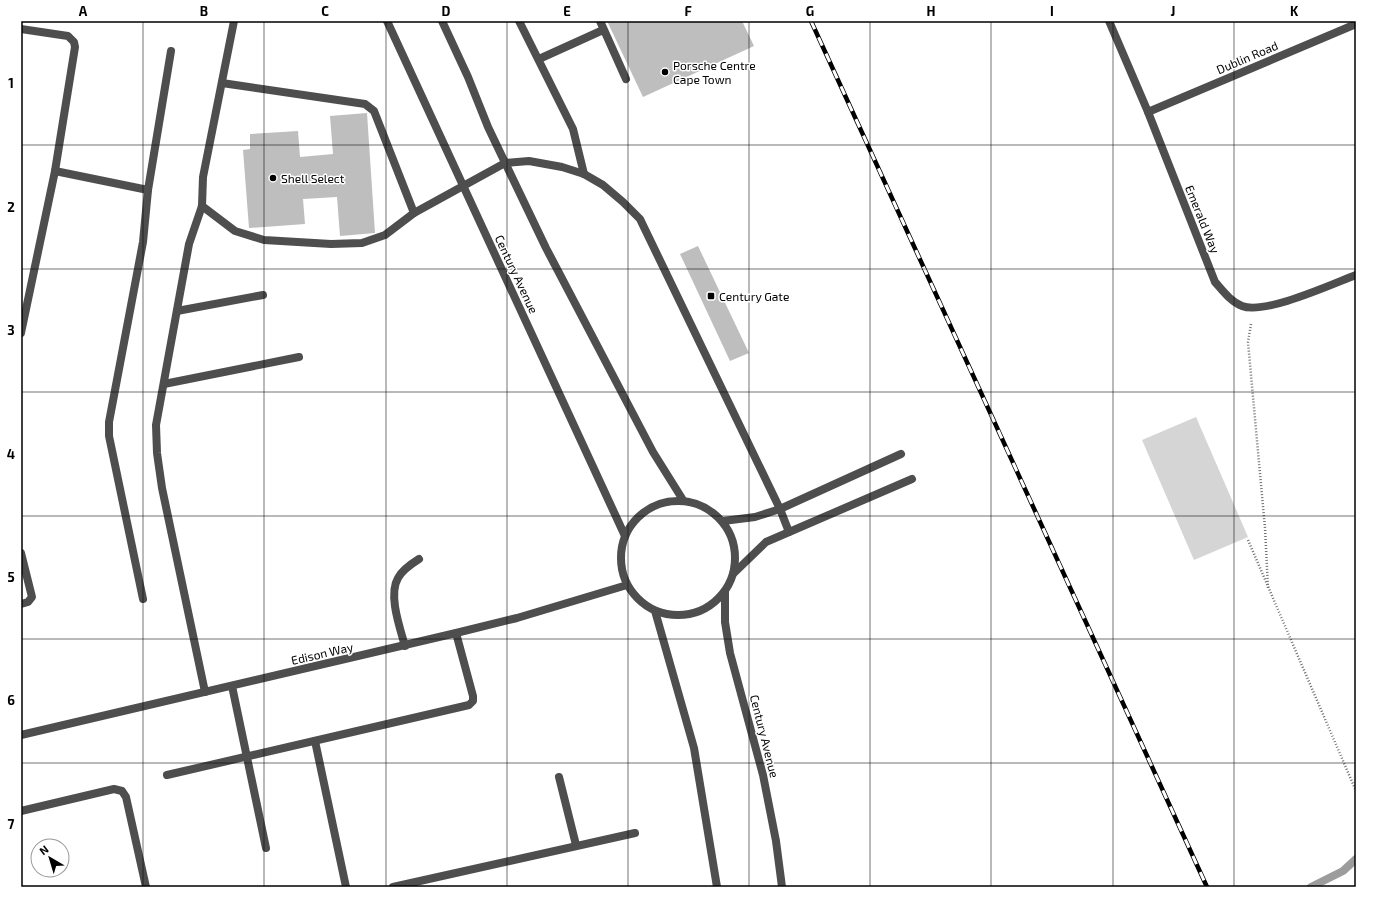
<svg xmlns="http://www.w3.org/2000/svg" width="1377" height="908" font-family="'Exo 2',sans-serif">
<rect width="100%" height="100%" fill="#fff"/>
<path fill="#d5d5d5" d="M1196,417l52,120 -54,23 -52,-120z"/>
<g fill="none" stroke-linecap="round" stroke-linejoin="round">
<path stroke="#9c9c9c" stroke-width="8" d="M1311,887l32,-16 13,-12"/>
</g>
<g fill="#bebebe">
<path d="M607,21h135l12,25 -111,51z"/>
<path d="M367,113l8,120 -35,3 -3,-39 -34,2 2,25 -56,4 -6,-78 7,-1v-15l48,-3 2,26 33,-3 -3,-38z"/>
<path d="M698,246l51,107 -19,8 -50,-107z"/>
</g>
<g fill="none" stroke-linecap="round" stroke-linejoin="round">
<g stroke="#707070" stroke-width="2.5" stroke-dasharray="1 2" stroke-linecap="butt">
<path d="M1251,324l-3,18 17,186 3,60"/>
<path d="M1248,540l108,251"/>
</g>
<g stroke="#4e4e4e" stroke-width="8">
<path d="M519,21l54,108 11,45"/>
<path d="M600,21l26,58"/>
<path d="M21,29l47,7 6,6 1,5 -20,124 -34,162"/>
<path d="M539,59l64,-29"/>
<path d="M222,83l143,21 9,7 40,102"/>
<path d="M55,171l93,19 23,-139"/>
<path d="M202,206l33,25 29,9 67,4 31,-1 23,-8 29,-22 91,-50 24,-2 33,6 22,7 19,11 20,17 17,17 140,290 9,23"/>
<path d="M177,311l86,-16"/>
<path d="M164,384l135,-27"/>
<path d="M723,521l32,-4 25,-8 121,-55"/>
<path d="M21,553l11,44 -4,5 -7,2"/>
<path d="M734,573l32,-31 146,-63"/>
<path d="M143,599l-34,-163v-14l34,-180 5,-52"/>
<path d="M405,646c-5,-18 -17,-51 -7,-68 4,-8 13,-14 21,-19"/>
<path d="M232,686l34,162"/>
<path d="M205,692l-43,-204 -5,-35 -1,-28 33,-181 13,-38 1,-29 31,-156"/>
<path d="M315,741l31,146"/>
<path d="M167,775l302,-70 4,-4v-5l-17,-63"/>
<path d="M559,777l17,68"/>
<path d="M21,811l93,-22 8,2 4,6 20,90"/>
<path d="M393,887l242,-54"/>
</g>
<g stroke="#4e4e4e" stroke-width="8">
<path d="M1109,21l39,91 67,170c8,9 16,20 27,24 23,9 90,-22 114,-31"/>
<path d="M1148,112l208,-88"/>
<path d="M21,735l435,-102 61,-15 110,-33"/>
</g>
<g stroke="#4e4e4e" stroke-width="8">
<path d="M387,21l238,515"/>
<path d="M442,21l26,56 20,50 58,121 107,204 30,48"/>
<circle cx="678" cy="558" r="57"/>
<path d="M725,592v30l5,31 33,122 13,66 6,46"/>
<path d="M655,611l39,137 23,139"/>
</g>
<defs>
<path id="rail" d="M811,21l396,866"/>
</defs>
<use href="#rail" stroke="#000" stroke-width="4.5"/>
<use href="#rail" stroke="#fff" stroke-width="3" stroke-dasharray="9" stroke-linecap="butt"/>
</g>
<path fill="none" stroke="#000" stroke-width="1" stroke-opacity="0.55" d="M143,21v866M264,21v866M386,21v866M507,21v866M628,21v866M749,21v866M870,21v866M991,21v866M1113,21v866M1234,21v866M21,145h1335M21,269h1335M21,392h1335M21,516h1335M21,639h1335M21,763h1335"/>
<g fill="#000" stroke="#fff" stroke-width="1.5">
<circle cx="665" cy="72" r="4"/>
<circle cx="273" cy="178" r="4"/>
<rect x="707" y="292" width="8" height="8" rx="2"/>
</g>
<g text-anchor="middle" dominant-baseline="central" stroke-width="3" stroke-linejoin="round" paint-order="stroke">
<g font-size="12" fill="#000" stroke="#fff">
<text transform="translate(1247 57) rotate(-23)">Dublin Road</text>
<text transform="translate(1203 219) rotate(68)">Emerald Way</text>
<text transform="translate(517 274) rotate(65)">Century Avenue</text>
<text transform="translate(322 653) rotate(-13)">Edison Way</text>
<text transform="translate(765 736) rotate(76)">Century Avenue</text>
</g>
<g font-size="12" fill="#000" stroke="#fff" text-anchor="start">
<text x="673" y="65">Porsche Centre<tspan x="673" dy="14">Cape Town</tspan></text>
<text x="281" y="178">Shell Select</text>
<text x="719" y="296">Century Gate</text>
</g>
</g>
<rect width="1377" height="908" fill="none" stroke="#ffffff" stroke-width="44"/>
<g transform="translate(50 858) rotate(322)"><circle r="19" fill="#ffffff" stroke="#999999"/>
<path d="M0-3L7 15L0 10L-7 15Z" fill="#000000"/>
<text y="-6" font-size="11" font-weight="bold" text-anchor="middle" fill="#000000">N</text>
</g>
<rect x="22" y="22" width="1333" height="864" fill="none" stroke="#000" stroke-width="1.5"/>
<g font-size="13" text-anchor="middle" font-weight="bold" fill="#000">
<text x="83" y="16">A</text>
<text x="204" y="16">B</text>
<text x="325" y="16">C</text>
<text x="446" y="16">D</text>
<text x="567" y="16">E</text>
<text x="688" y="16">F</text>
<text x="810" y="16">G</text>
<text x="931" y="16">H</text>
<text x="1052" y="16">I</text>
<text x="1173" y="16">J</text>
<text x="1294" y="16">K</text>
<text x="11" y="88">1</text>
<text x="11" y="212">2</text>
<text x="11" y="335">3</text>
<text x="11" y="459">4</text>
<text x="11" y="582">5</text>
<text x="11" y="705">6</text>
<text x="11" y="829">7</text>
</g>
</svg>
